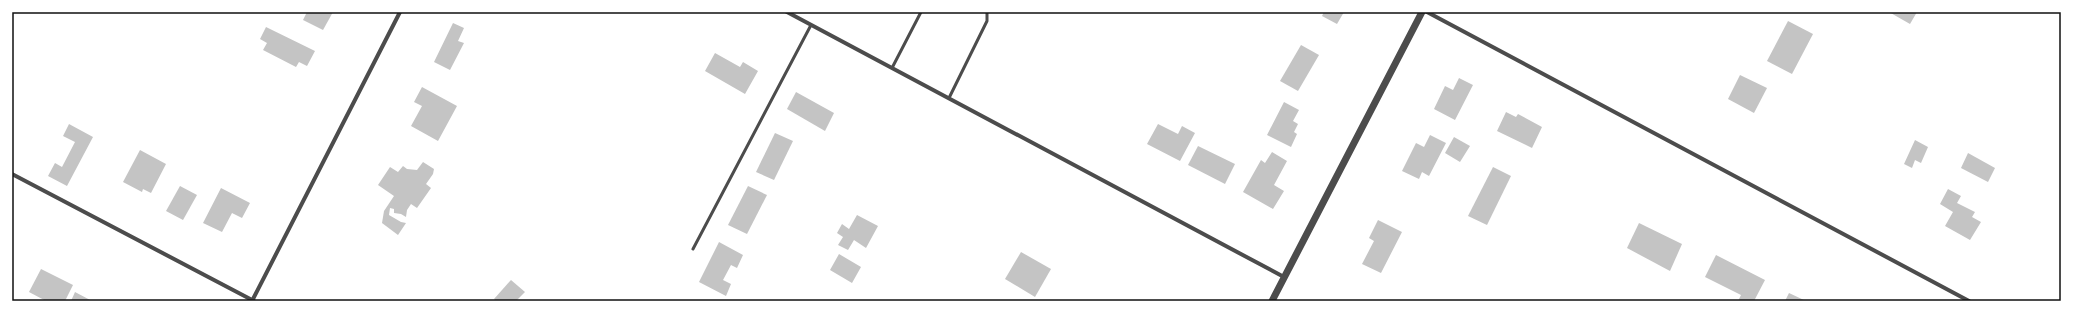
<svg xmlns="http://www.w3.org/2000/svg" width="2073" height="313" font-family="Poppins,sans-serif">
<rect width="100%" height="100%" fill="#fff"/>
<g fill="#c4c4c4">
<path d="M307,12h26l-10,18 -20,-10z"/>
<path d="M1324,12h20l-7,12 -15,-8z"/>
<path d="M1889,12h28l-7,12z"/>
<path d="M1788,21l25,13 -21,40 -25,-13z"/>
<path d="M453,23l11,5 -6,13 6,2 -14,27 -16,-8z"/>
<path d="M266,27l49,24 -8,15 -8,-4 -3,5 -33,-17 4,-7 -7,-4z"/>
<path d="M1301,45l18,10 -21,36 -18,-10z"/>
<path d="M715,53l25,14 3,-5 15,9 -13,23 -40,-23z"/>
<path d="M1740,75l27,13 -13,25 -26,-14z"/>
<path d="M1459,78l14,7 -18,35 -21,-11 11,-23 8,4z"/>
<path d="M422,87l35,19 -19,35 -27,-15 11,-20 -8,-4z"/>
<path d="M796,92l38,21 -9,18 -38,-22z"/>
<path d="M1284,102l15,8 -6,11 5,3 -4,8 3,2 -6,13 -24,-12z"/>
<path d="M1506,112l10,5 2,-3 24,13 -10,21 -35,-17z"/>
<path d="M69,124l24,13 -26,49 -19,-10 7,-13 7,4 13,-25 -12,-6z"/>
<path d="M1158,124l20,10 4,-8 13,7 -15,28 -33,-17z"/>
<path d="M775,133l18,8 -19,39 -18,-8z"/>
<path d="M1430,135l16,8 -17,33 -7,-4 -3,7 -17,-8 14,-28 8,4z"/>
<path d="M1454,137l16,9 -10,16 -15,-9z"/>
<path d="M1915,140l13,7 -7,16 -6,-3 -3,8 -8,-4z"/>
<path d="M1198,146l37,18 -10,20 -37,-19z"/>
<path d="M140,150l26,14 -15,29 -8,-4 -1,3 -19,-10z"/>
<path d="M1272,152l15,9 -13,24 10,6 -11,18 -30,-17 18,-32 4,3z"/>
<path d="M1968,153l27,15 -7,14 -27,-14z"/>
<path d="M423,162l11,7 -1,5 -7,10 5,4 -14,20 -6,-4 -4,6 -1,7 -5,-3 -7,-1v-4l-4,-1 -1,7 12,7 5,1 -8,12 -16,-12 2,-12 10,-15 -16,-11 12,-18 8,5 5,-6 4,3 10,1z"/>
<path d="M1493,167l18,9 -24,49 -19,-9z"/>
<path d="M180,186l17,9 -14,25 -17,-9z"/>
<path d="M748,186l19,9 -20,39 -19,-9z"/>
<path d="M221,188l29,15 -8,15 -10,-5 -10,19 -19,-9z"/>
<path d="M1948,189l13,7 -4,7 18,9 -3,5 9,5 -11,18 -25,-14 8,-14 -13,-8z"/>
<path d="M857,215l21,11 -12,22 -12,-8 -6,10 -10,-5 5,-8 -6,-4 5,-9 7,5z"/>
<path d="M1378,220l24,12 -21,41 -19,-9 12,-23 -5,-3z"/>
<path d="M1639,223l43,21 -12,27 -43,-23z"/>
<path d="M719,242l24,13 -6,13 -6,-3 -8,15 8,4 -5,12 -27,-14z"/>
<path d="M1021,252l30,17 -16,28 -30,-18z"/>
<path d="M839,254l22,13 -9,16 -22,-13z"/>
<path d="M1716,255l49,25 -11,21h-16l3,-6 -36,-18z"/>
<path d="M41,269l32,16 -8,16h-19l-17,-9z"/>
<path d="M511,280l14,12 -9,9h-20l-2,-2z"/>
<path d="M75,292l17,9h-21z"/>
<path d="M1789,293l17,8h-21z"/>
</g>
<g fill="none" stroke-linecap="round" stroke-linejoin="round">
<g stroke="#4c4c4c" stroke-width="3">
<path d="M892,68l29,-56"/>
<path d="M949,98l38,-77v-9"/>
<path d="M693,249l118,-224"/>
</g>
<g stroke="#4c4c4c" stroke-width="4">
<path d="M787,12l497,265"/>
<path d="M1427,12l542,289"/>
<path d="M12,174l242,127"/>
<path d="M252,301l148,-289"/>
</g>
<path stroke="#4c4c4c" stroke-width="7" d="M1272,301l150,-289"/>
</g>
<rect width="2073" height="313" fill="none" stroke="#ffffff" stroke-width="26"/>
<rect x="13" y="13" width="2047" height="287" fill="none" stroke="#111" stroke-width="1.5"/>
</svg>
